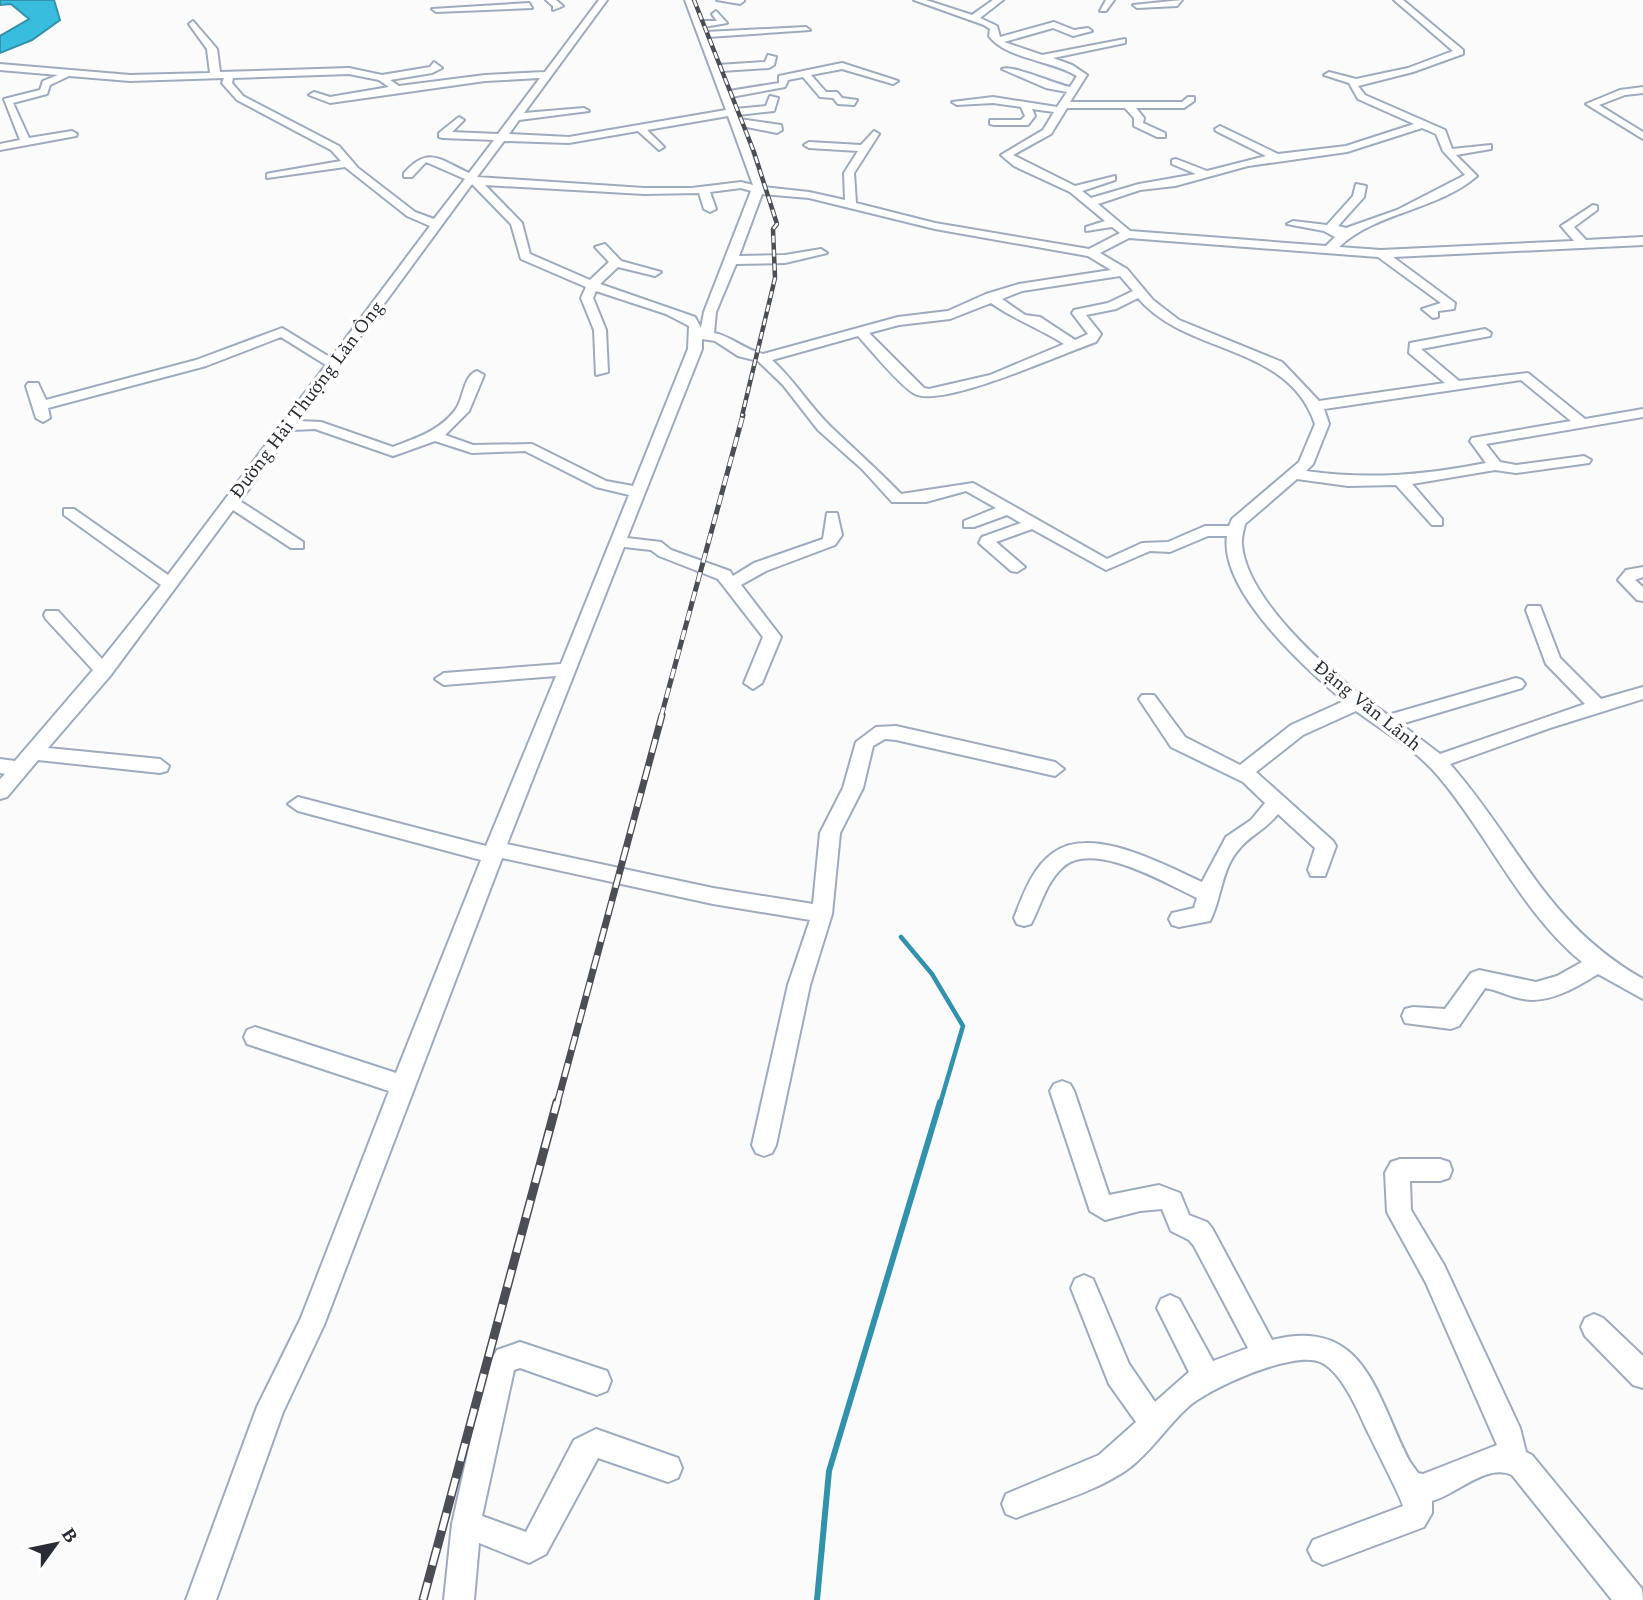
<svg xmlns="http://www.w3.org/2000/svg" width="1643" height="1600" font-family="Spectral,serif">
<rect width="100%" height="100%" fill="#fbfbfb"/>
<path fill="#38bdde" stroke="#3392ab" stroke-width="2" d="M0,0h54l6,20 -28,20 -32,13v-17l29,-17 -18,-15 -11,1z"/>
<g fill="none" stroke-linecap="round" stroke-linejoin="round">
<path stroke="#3392ab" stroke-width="4.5" d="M901,937l31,37 31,52 -23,78"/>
<path stroke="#3392ab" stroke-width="6" d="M817,1600l12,-129 111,-369"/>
<defs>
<g id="minor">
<path d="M546,0h10l7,6 -10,4v-4z"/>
<path d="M599,0h8l-83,113 60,-5 5,3 -70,9 -10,14 60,3 157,-27 -41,-110h8l9,21h15l-5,-7 4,-3 11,12 -23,4 2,5 100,-5 4,3 -102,7 10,28 47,-3 3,-7 8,2 -2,8 -5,3 -48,3 8,20 50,-8v-7l63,-13 56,18 -5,3 -51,-15 -31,6 15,17h11l5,6 15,2 -3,5 -16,-1 -5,-6 -13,-1 -17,-20 -15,3 -3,7 -54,10 4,12 31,-3 4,-10 8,2 -4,13 -36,4 1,4 42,6 1,5 -5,3 -35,-7 21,61 46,5 36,8 -1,-27 14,-22 -49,-3 -5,-3 5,-3 52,3 13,-14 5,3 -25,39 2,30 79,20 154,26 31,-16 -8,-6 -26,4v-4l19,-6 -35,-29 -56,-26 -13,-11 42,-25 11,-18 -22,-3 3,7 -7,9h-34l-4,-1v-4h31l4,-4 -4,-9 -28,-4 -36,2 -5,-3 41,-5 64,10 10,-15 -21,-4 -44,-19c9,-5 53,15 68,18l7,-11c-26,-16 -71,-17 -88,-40l1,-7 -6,-4 -70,-25h12l46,15 21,-15h10l-23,18 17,8 3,11 54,-15 20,8 14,-2 4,3 -19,5 -20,-8 -49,14 38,13 83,-16v4l-72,15 19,7 15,10 -17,27h112l6,-5h6v4l-10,7h-48l8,10 -1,5 22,10v4h-8l-23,-11v-8l-9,-10h-58l-16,26 -38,21 62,31 40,-10v4l-33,11 9,7 48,-14 57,-10 -24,-10v-4l4,-1 31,12 59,-15 -50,-25 -1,-2 5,-3 58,28 68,-8 68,-22 -56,-25 -9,-16 -25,-8 5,-3 27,7 52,-11 45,-17 -59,-51h9l60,50v4l-50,18 -55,14 7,9 80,35 7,19 39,-4v4l-35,6 21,21c-39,34 -101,36 -138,71l42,3 193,-9 -13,-15 32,-21 4,1v4l-23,17 12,13 57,-3v8l-250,12 62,46 -1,6 -16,2v6l-5,1 -11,-9 19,-6 -63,-46 -249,-19 -29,15 27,16 26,31 26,20 103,42 37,39 126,-18 -36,-30 1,-10 75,-14 6,4 -1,3 -69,13 38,32 69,-8 57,46 58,-10v8l-157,27 14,18 16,3 68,-9 7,4 -2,3 -73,10 -21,-3 -83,14 30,35v6h-10l-36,-40 -48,1 -51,-7 -52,45c-1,6 -4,14 -3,21 5,59 100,139 146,170l128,-37 6,2 3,4 -3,4 -121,36 39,30 145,-50 -39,-40 -20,-54 2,-4h12l20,52 41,41 42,-12v12l-93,29 -100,36c70,80 95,159 193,215v20l-45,-25c-21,13 -49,30 -75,25 -13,-2 -25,-9 -38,-11l-26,38 -8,3 -46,-6 -3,-7 3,-7 8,-2 32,2 26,-36 8,-3 57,12 21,-6 25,-14c-61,-50 -93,-126 -143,-185 -23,-28 -55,-45 -83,-66l-53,24 -47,37 77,69 3,5 -11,30h-14l-3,-6 7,-22 -37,-34c-13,16 -27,21 -38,34 -19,20 -18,50 -30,73l-31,6 -7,-2 -3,-6 3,-6 22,-5 3,-10c-32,-15 -105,-59 -135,-30 -16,15 -21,37 -31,56l-7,2 -7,-2 -3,-6c9,-23 18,-50 39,-65 38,-29 111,12 149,29l24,-45 25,-17 14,-17 -22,-21 -72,-35 -32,-48 3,-4h12l31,42 55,28 51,-40 53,-24c-38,-32 -125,-110 -117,-165h-19l-38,16 -20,-1 -44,19 -74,-41 -36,13 29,25 -8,5 -6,-1 -32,-28 3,-6 39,-14 -14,-8 -33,12h-10v-6l32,-13 -30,-17 -40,11h-34l-30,-33 -44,-39 -35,-45 -25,-24 -20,-5 -23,-15 -13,-2v10l-75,189 34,4 10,8 59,21 3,5 21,-13 69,-24 4,-26h10l5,22 -7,10 -69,26 -25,14 40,52 -19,46 -9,6 -9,-6 19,-46 -45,-58 -59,-23 -8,-6 -27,-3 -117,297 206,44 100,16 7,-71 23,-45 13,-46 20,-15 20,-1 159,36 9,7 -9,7 -159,-36 -11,-1 -12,7 -10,42 -23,45 -8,81 -22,71 -34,160 -4,8 -8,3 -8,-3 -4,-8 36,-160 22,-65 -97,-16 -211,-46 -178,467 -41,87 -67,188h-30l71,-193 44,-89 88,-227 -142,-47 -3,-7 3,-7 8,-3 141,46 85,-213 -183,-49 -10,-7 10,-7 188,49 70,-170 -112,9 -9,-6 9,-6 117,-9 68,-169 -33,-8 -71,-36 -53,2 -37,-12 -42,15 -78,-27 -23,1 -52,71 63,41v6h-12l-58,-38 -123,166 -62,72 112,11 9,7 -2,5 -7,2 -122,-13 -31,37 -7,2v-20l5,-5 -5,-1v-14l15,2 78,-91 -47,-51 -2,-4 2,-4h12l44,48 59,-74 -97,-70v-6h10l94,66 158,-210 -45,-28 -75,29 -158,42 2,10 -7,4 -7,-4 -10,-32 2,-3h10l8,17 150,-40 86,-32 49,30 99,-132 -23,-10 -62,-49 -78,11v-4l4,-1 70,-12 -10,-11 -94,-50 -15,-17 2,-5 -94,3 -61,-5 -19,9 -3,9 -34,9 16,35 43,-7 5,3 -1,2 -76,14v-6l20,-4 -16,-41 36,-9 3,-9 15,-6 -58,-5v-6l130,11 80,-2 -3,-24 -18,-25 4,-3 24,28 3,23 129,-4 33,7 48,-8 4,-5 8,6 -10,5 -42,7 9,6 86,-11 60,-3zM349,74l30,6 10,7 -59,10 -16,-5 -5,3 21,8 155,-22 55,-3 -42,56 -46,-2 12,-12 -5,-3 -20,16v4l4,1 51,2 -25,33c-29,-13 -40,-28 -65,0v4h8l14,-15 39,17 -31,40 -19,-7 -57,-44 -19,-22 -96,-50 -11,-13 1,-5zM728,116l25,69 -12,-3 -49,6h-48l-167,-11 27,-36 65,2 69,-12 21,19 5,-3 -17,-17zM1422,128l14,6 7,17 22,24 -68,35 -51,18 -8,-2 26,-29 2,-11 -10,-2 -3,12 -26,29 -34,-4 -6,3 37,7 11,6 -9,9 -196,-15 -32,-27 42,-14 35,-4 73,-20 99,-14zM472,184l39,40 10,35 65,28 -5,11 13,32 2,45 12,-3 -2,-42 -13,-32 3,-7 70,23 23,12 -1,23 -55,137 -27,-5 -74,-37 -59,1 -28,-10 24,-24 15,-36 -7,-4c-14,5 -13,27 -21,38 -16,22 -40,29 -63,38l-72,-25 -23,-1zM485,185l159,9 55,-1 5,16 6,3 6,-3 -6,-17 31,-4 10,3 -47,121 -3,16 -6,-11 -95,-33 18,-17 37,9 6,-4 -40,-11 -16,-17 -10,3 14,15 -19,18 -60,-26 -8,-31zM762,194l47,4 126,31 153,27 23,14 -92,14 -33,10 -38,17 -50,6 -135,37c-18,-4 -32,-18 -49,-21l2,-21 20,-48 49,-1 42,-10 -6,-4 -36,6 -46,1zM1120,276l13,15 -25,12 -34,7 -2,3 16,21 -13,6 -35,-23 -15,-2 -23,-16 20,-8zM1138,298c49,58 150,45 177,126l-16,38 -67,57 -3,7h-24l-37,16 -26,1 -35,16 -134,-76 -72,11c-23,-24 -47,-45 -71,-68 -21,-21 -36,-46 -58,-66l86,-24c12,13 43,51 57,58 28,14 148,-41 181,-52l5,-8 -15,-19 30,-6zM991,303c24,17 48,25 73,41l-74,31 -61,14 -5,-1 -55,-55 30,-8 51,-6zM1521,380l50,41 -99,17 -2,3 16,22c-61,12 -118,17 -180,8l7,-7 16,-40 -5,-15z"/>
<path d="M717,0h27v1l-4,3z"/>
<path d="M1106,0h8l-8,11h-6z"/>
<path d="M1182,0l-5,6 -40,2 -4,-3z"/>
<path d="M529,3l3,5 -96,4 -4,-3z"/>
<path d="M1643,87v6l-18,2 -26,10 44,27v7l-57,-35 34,-14z"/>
<path d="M1643,567v10l-8,3 8,7v14l-6,-1 -19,-20 8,-10z"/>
<path d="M1062,1081l8,3 4,7 35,104 50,-10 21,8 9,22 18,7 5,6 60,112c94,-24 104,57 138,122l8,11 5,1 74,-29 -71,-162 -39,-71 -2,-39 6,-11 9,-3h40l9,3 3,8 -3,8 -9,3h-30l1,29 33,55 76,163 6,24 6,3 110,134 1,11h-31l-100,-125c-26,-12 -56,20 -80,26v12l-8,14 -101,38 -10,-5 -5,-10 5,-10 90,-34c0,-5 -32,-67 -38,-80 -8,-18 -25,-56 -45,-64 -27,-12 -113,27 -133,46 -21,19 -36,44 -59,61 -33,23 -75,34 -112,49l-10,-4 -4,-10 4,-10 93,-39 37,-33 -27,-38 -38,-96 4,-9 9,-4 9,4 36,85 26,38 34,-30 -32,-64 4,-9 9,-4 9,4 34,62 35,-13 -54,-102 -5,-6 -18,-9 -9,-22 -22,2 -35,9 -15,-9 -40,-120 4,-7z"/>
<path d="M1594,1314l9,4 40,38v32l-10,-3 -48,-49 -4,-9 4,-9z"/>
<path d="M520,1342l87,29 4,10 -4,10 -10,4 -77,-27 -6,2 -32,146 44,16 48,-92 22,-11 82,29 4,10 -4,10 -10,4 -70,-24 -52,96 -17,9 -50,-20 -5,57h-30l8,-76 35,-156 10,-18z"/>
</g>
</defs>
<use href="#minor" stroke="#9fabbd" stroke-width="4"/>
<use href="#minor" fill="#fff" fill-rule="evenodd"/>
<defs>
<path id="rail-far3" d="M694,0l60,152 23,72 -4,5 2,49 -33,138"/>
<path id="rail-far2" d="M661,717l82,-302"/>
<path id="rail-far1" d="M557,1104l105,-389"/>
<path id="rail" d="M423,1600l134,-498"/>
</defs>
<use href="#rail-far3" stroke="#4b4f55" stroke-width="4.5"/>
<use href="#rail-far2" stroke="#4b4f55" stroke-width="5"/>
<use href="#rail-far1" stroke="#4b4f55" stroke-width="7"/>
<use href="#rail" stroke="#4b4f55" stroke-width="9"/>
<use href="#rail-far3" stroke="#fff" stroke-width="2.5" stroke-dasharray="7" stroke-linecap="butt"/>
<use href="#rail-far2" stroke="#fff" stroke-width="3.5" stroke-dasharray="10" stroke-linecap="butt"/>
<use href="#rail-far1" stroke="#fff" stroke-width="4.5" stroke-dasharray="14" stroke-linecap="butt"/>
<use href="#rail" stroke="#fff" stroke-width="6" stroke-dasharray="18" stroke-linecap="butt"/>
</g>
<g text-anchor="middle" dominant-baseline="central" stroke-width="7" stroke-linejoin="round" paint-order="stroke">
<g font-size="19" fill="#282d34" stroke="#fff">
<text transform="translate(307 400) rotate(-53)">Đường Hải Thượng Lãn Ông</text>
<text transform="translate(1367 706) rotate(39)">Đặng Văn Lãnh</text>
</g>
</g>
<g transform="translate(56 1544) rotate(57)" stroke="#ffffff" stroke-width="5" paint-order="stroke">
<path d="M0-5L12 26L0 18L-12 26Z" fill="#282d34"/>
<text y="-10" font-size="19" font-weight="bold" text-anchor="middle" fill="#282d34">B</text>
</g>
</svg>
